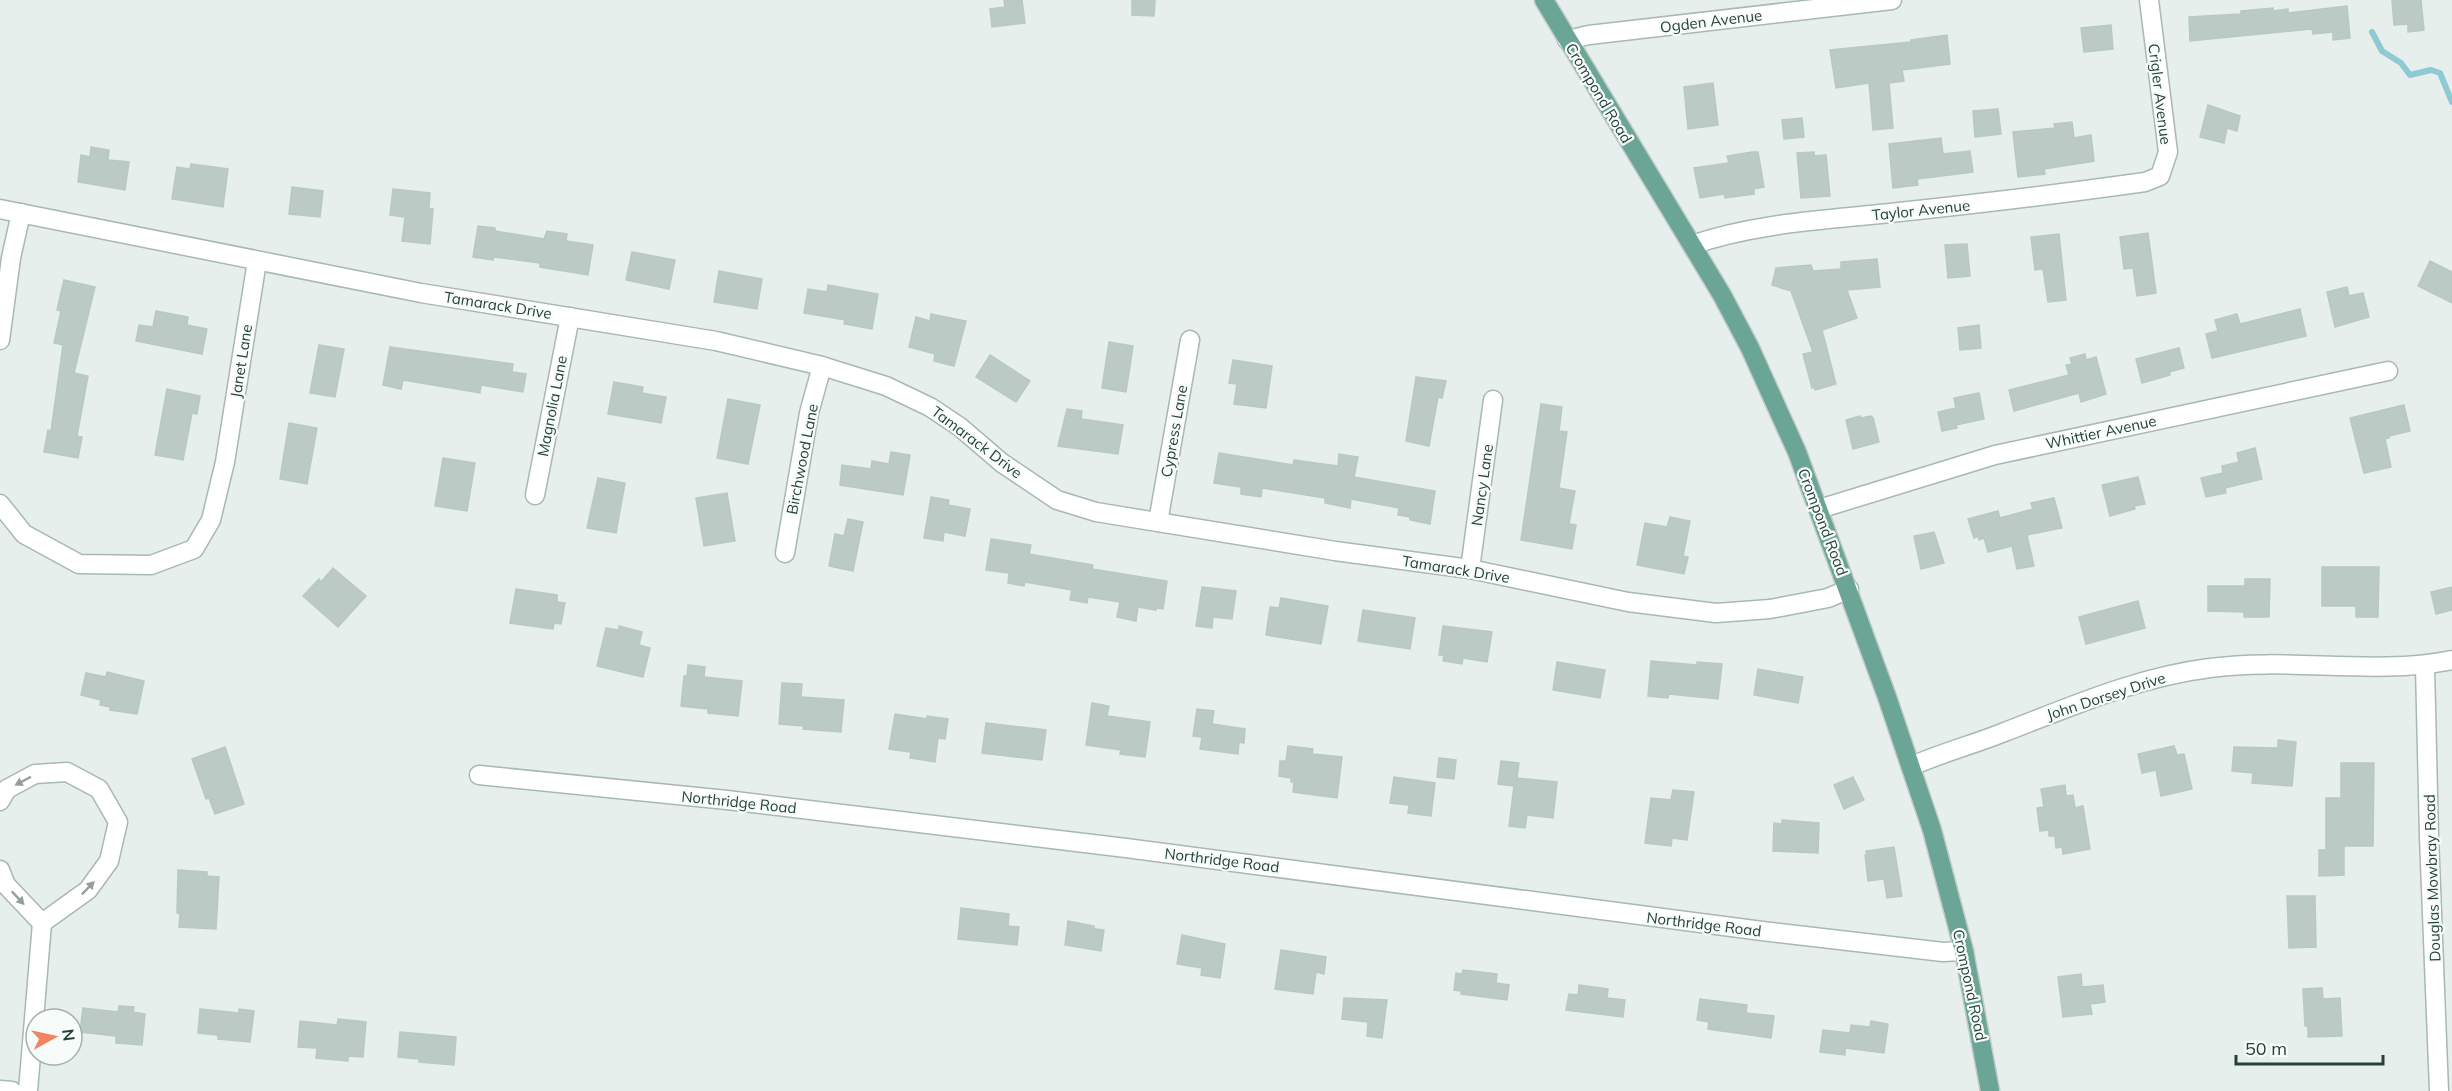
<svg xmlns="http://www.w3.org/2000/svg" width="2452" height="1091" font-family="Mulish,sans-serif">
<rect width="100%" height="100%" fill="#e6efeb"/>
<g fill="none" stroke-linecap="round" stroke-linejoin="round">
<path stroke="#8ec9d4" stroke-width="6" d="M2372,32l10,19 19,12 9,12 21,-5 9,3 12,29"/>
</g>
<g fill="#bbcac4" stroke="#b8c9c2" stroke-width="1.5">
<path d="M1004,0h18l3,23 -33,4 -2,-18 15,-2z"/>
<path d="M1132,0h23l-1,16 -22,-1z"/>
<path d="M2392,0h29l3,30 -16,2v-8l-14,1z"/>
<path d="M2347,6l3,32 -17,2v-8l-20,2 -1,-5 -122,12 -1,-24 52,-3v-3l32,-3v3l15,-2v4z"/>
<path d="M2111,25l2,24 -29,3 -3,-24z"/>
<path d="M1947,35l3,29 -48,6 2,11 -15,2 4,45 -20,2 -4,-47 -33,5 -6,-38 81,-8v-2z"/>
<path d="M1713,83l5,42 -30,4 -4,-42z"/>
<path d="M2208,105l32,11 -3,15 -10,-3 -3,15 -24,-6z"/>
<path d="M1998,109l3,25 -26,3 -2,-26z"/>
<path d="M1802,118l2,19 -20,2 -2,-19z"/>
<path d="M2072,122l2,16 17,-3 3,26 -50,8 1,5 -27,3 -5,-45 42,-4 -1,-4z"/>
<path d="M1941,138l2,16 27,-3 3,21 -56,7 1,6 -25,3 -4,-44z"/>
<path d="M91,147l18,3 -1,10 21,2 -4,28 -47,-8 3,-27 9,2z"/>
<path d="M1752,152h6l6,35 -10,2v5l-29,4 -1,-4 -24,4 -6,-30 35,-5 -2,-7z"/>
<path d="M1814,152v4l12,-1 4,41 -29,2 -4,-45z"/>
<path d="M191,164l37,5 -5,38 -51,-8 5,-32 13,2z"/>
<path d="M292,187l31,4 -3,26 -31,-3z"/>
<path d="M393,189l37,4 -1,16h4l-3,35 -28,-3 3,-24 -15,-2z"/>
<path d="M478,226l17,2v3l49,8 3,-8 20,3 -1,7 27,4 -5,30 -48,-8v-4l-46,-6 -1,3 -20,-3z"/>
<path d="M2148,233l8,60 -19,3 -4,-28 -9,1 -4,-32z"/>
<path d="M2059,234l7,66 -18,2 -5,-33 -8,1 -4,-33z"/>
<path d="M1967,244l3,32 -22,2 -3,-33z"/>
<path d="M632,252l43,8 -6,29 -43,-9z"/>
<path d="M1877,259l3,28 -33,3 10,28 -35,12 14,54 -21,6 -1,-3 -2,1 -9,-34 10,-2 -22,-61 -19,-6 4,-17 35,-3 2,6 28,-2v-7z"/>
<path d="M2430,261l22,11v31l-34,-17z"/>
<path d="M719,271l43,8 -5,30 -43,-7z"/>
<path d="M64,280l31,7 -21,86 14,3 -11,60 5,1 -4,21 -34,-6 4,-22 3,1 12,-86 -9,-2 7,-32 -4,-1z"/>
<path d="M828,285l50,9 -6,35 -28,-5 1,-4 -41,-7 4,-24 19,3z"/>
<path d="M2347,287l2,9 14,-3 6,24 -34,10 -8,-35z"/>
<path d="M2300,309l6,27 -94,22 -6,-24 12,-3 -3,-11 22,-6 3,10z"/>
<path d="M156,311l32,6 -1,8 20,4 -5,25 -66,-13 3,-16 14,2z"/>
<path d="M931,314l35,7 -12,45 -20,-5 1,-7 -26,-7 7,-30 14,4z"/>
<path d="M1979,325l2,23 -21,2 -2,-22z"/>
<path d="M1109,342l24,4 -7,46 -24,-4z"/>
<path d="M319,345l25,4 -9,48 -25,-4z"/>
<path d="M390,347l123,17 -1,8 14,2 -3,18 -42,-7 -1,8 -77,-13 -2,9 -18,-4z"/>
<path d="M2179,348l5,20 -15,4 1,3 -28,8 -6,-24z"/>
<path d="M2085,354l1,6 10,-3 10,37 -25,8 -2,-9 -65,18 -5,-21 60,-15 -3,-10 6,-1 -2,-6z"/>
<path d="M990,355l40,26 -14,21 -40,-25z"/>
<path d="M1233,360l39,6 -6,42 -32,-4 3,-20 -8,-1z"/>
<path d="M1416,377l30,4 -4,17 -4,-1 -9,49 -23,-5z"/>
<path d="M614,382l29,5 -1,6 24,4 -5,26 -53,-9z"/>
<path d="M167,389l33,7 -3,18 -5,-1 -9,47 -28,-5z"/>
<path d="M1979,393l5,26 -28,6 1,3 -15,3 -4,-19 18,-4 -2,-10z"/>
<path d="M728,399l32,6 -12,59 -31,-6z"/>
<path d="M1541,404l21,3 -3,24 8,1 -8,56 16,3 -6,33 7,1 -4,24 -51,-9z"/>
<path d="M2404,405l6,26 -21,5v2l-4,1 6,28 -27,6 -14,-55z"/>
<path d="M1067,409l15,2 -1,8 42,6 -5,29 -60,-8z"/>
<path d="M1860,416l1,2 10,-2 2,2 6,24 -26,7 -7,-29z"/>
<path d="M289,423l28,5 -10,56 -27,-5z"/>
<path d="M2255,448l7,31 -37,9 1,5 -20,4 -5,-19 22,-5 -1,-7 17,-4 -2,-9z"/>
<path d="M891,452l19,3 -7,40 -63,-10 2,-20 29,4 1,-8 17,3z"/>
<path d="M1219,453l74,12 1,-5 44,6 1,-12 19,3 -4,20 81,14 -5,33 -20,-4v-3l-12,-2 1,-7 -48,-9 -1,9 -25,-5v-5l-63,-10 -1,9 -20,-3v-7l-27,-4z"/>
<path d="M443,458l32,5 -8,48 -32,-5z"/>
<path d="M2138,477l7,27 -11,2 1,3 -25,7 -8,-31z"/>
<path d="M598,478l27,5 -9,50 -29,-5z"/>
<path d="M727,493l8,48 -31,5 -8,-48z"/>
<path d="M931,497l18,3 -1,5 22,4 -5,27 -21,-4 -1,9 -19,-3z"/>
<path d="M2054,498l8,30 -35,7 7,31 -17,3 -5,-23 -24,6 -4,-14 -5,2v-4l-5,2 -6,-19 30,-8 2,7 33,-9 -2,-6z"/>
<path d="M1670,517l20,4 -7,35 5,1 -4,17 -47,-9 8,-42 22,4z"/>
<path d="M848,519l15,3 -10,49 -24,-5 6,-32 9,2z"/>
<path d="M1934,532l10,31 -23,6 -7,-33z"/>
<path d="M991,539l40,6 -2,9 64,11 -1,4 75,12 -4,28 -7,-1v2l-18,-3 -2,14 -19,-4 3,-15 -32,-5 -1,6 -17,-3 2,-10 -47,-8 -1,4 -16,-3 1,-10 -23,-3z"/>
<path d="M2322,567h57l-1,50h-22v-11h-34z"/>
<path d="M333,568l33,28 -28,31 -35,-31 16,-17 2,3z"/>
<path d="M2245,579h25l-1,38h-25v-5l-36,-1v-25h37z"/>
<path d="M1202,587l34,4 -4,28 -19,-2 -1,11 -16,-2z"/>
<path d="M2452,587v23l-16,4 -5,-22z"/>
<path d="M516,589l41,6v7l8,1 -4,21 -7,-1 -1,6 -43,-6z"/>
<path d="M1281,598l47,8 -7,38 -55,-9 4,-28 9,1z"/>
<path d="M2138,601l7,27 -59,16 -7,-27z"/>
<path d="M1363,610l52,8 -5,31 -52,-8z"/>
<path d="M619,626l23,6 -3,13 11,3 -7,29 -46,-11 9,-38 13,2z"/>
<path d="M1443,626l49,6 -5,30 -24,-4 -1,6 -19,-3 1,-6h-5z"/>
<path d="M1651,661l46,4v-3l25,2 -4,35 -49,-5 -1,4 -20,-2z"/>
<path d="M1557,662l48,8 -5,28 -47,-8z"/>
<path d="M688,665l17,2 -1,10 38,4 -4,35 -30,-3v-4l-27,-3 3,-30h3z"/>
<path d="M1758,669l45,8 -5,26 -44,-8z"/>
<path d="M107,672l37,9 -7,33 -27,-4v-3l-10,-2 1,-5 -20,-5 5,-22 20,4z"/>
<path d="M782,683l20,1 -1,13 43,3 -3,32 -38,-3 1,-3 -25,-2z"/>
<path d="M1092,703l17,3 -2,10 43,6 -5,35 -25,-3 1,-4 -35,-5z"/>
<path d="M1197,709l17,2 -2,13 33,5 -1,14 -5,-1 -1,12 -38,-5 2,-12 -9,-1z"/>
<path d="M895,714l32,5v-3l21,3 -3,20 -7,-1 -3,24 -25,-4 1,-6 -22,-3z"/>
<path d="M986,723l60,7 -4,30 -60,-7z"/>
<path d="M2278,740l18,2 -4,44 -40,-3 1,-10 -21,-2 2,-24 44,1z"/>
<path d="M1288,746l25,3 -1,5 30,3 -5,41 -44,-6 1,-10h-3v-4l-12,-2 1,-15h6z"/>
<path d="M2174,746l3,9 7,-1 8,35 -31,7 -5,-26 -14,3 -4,-19z"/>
<path d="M225,747l19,57 -29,10 -6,-16 -3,1 -14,-40z"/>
<path d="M1439,758l17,2 -2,19 -17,-2z"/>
<path d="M1501,761l18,2 -2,15 40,4 -4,36 -26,-3 -2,13 -16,-2 5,-40 -16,-2z"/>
<path d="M2341,763h33l-1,83h-29v29l-25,1v-26h7v-52h15z"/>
<path d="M1394,777l41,6 -4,33 -23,-3 1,-8 -19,-2z"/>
<path d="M1853,777l11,23 -20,9 -10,-24z"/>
<path d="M2065,785l1,11 7,-1 2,13 8,-2 7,43 -27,5 -1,-7 -6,1 -1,-12h-6v-6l-9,1 -3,-23 7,-1 -3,-18z"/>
<path d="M1673,790l21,2 -7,48 -15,-2 -1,8 -26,-3 6,-45 20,2z"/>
<path d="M1782,820l37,3 -1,30 -45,-2 1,-28 8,1z"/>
<path d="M1894,847l8,49 -15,2 -3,-19 -16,2 -3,-26h2l-1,-4z"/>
<path d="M178,870l29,2v4l12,1 -3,52 -37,-2 1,-13 -3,-1z"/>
<path d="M2287,896h28l1,51 -27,1z"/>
<path d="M961,908l48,6 -1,12 11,1 -2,18 -59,-6z"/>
<path d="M1068,921l26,5v3l10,1 -3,21 -36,-6z"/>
<path d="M1182,935l43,9 -5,34 -19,-3 1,-7 -25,-4z"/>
<path d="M1281,950l45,7 -2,17 -8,-2 -3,22 -38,-5z"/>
<path d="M1463,970l34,4 -1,9 13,2 -2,15 -46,-6v-3l-7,-1 2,-17 6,1z"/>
<path d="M2081,974l1,13 21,-2 2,17 -15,2 2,10 -29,3 -5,-40z"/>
<path d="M1579,985l29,4 -1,9 18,2 -2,17 -57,-7 3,-16 9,1z"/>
<path d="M2322,988l1,11 17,-1 2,38 -34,1v-11h-3l-2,-37z"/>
<path d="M1344,998l43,2 -5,38 -15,-2 1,-14 -26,-3z"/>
<path d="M1700,999l47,6 -1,8 28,3 -3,22 -63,-9 1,-7 -12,-2z"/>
<path d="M119,1006l15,1 -1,5 12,2 -3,31 -26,-2v-7l-36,-4 3,-24 35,4z"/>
<path d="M200,1009l39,4v-4l15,2 -4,31 -32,-3v-4l-20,-2z"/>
<path d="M338,1019l28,3 -3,35 -15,-1v5l-32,-3 1,-10 -19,-1 2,-26 37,4z"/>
<path d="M1871,1021l17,3 -4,29 -39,-5v7l-25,-3 3,-22 27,3 1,-8 19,2z"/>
<path d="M400,1032l56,5 -2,28 -35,-3v-3l-21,-2z"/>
</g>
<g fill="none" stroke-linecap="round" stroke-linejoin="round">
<defs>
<g id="minor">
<path d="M1567,40l22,-5 303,-35"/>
<path d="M0,209l421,84 295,48 106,25 64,20 44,21 30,20 42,36 55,37 39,12 239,39 135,18 158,33 88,11 54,-4 58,-11 21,-9"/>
<path d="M1692,245c63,-22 133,-25 198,-32 85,-9 170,-19 255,-31l15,-6 8,-24 -19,-152"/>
<path d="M0,340l11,-82 10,-45"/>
<path d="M535,495l35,-178"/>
<path d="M0,504l24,30 55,30 72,1 43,-16 17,-29 14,-58 32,-201"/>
<path d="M1819,509l176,-54 393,-84"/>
<path d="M1158,522l32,-182"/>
<path d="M785,553l24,-140 13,-47"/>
<path d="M1470,569l23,-169"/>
<path d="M2425,666l4,171 10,254"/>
<path d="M1912,766c29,-13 60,-21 90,-33 68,-26 135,-56 208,-65 81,-11 162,8 242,-8"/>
<path d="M479,775l248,25 399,48 636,83 181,21 21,-1"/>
<path d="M0,801l7,-12 28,-15 32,-2 32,17 19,33 -9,39 -21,29 -46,33"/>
<path d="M0,870l6,15 36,38 -14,168"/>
<path d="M0,1090l12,1"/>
</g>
<path id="primary" d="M1544,0l178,295 28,53 47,104 90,245 45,133 32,121 26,140"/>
</defs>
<use href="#minor" stroke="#a8b8b2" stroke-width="21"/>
<use href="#primary" stroke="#c2cac8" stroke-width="21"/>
<use href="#minor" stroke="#fff" stroke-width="18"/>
<use href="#primary" stroke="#6aa596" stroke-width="18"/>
</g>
<defs><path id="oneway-solid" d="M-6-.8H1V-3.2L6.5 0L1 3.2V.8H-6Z" transform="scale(1.5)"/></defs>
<g fill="#92a09c">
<use href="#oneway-solid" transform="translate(23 781) rotate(152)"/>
<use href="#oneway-solid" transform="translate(88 888) rotate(-46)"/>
<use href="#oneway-solid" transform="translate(18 898) rotate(47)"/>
</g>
<g text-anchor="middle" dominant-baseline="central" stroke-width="4.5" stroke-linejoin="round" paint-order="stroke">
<g font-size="15" fill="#24423a" stroke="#f7fbf9">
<text transform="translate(1711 21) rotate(-7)">Ogden Avenue</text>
<text transform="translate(1599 93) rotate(59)">Crompond Road</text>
<text transform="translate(2160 94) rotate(83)">Crigler Avenue</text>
<text transform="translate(1921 210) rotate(-6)">Taylor Avenue</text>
<text transform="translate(498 305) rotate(9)">Tamarack Drive</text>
<text transform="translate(241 361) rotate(-81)">Janet Lane</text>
<text transform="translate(552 406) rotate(-79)">Magnolia Lane</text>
<text transform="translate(1174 431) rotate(-80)">Cypress Lane</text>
<text transform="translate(2101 432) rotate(-12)">Whittier Avenue</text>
<text transform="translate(977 442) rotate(37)">Tamarack Drive</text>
<text transform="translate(802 459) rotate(-79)">Birchwood Lane</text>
<text transform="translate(1482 485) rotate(-82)">Nancy Lane</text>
<text transform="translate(1823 522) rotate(69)">Crompond Road</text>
<text transform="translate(1456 569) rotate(9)">Tamarack Drive</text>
<text transform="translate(2106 696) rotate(-18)">John Dorsey Drive</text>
<text transform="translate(739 802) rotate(6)">Northridge Road</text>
<text transform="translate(1222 860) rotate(7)">Northridge Road</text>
<text transform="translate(2432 878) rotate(-92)">Douglas Mowbray Road</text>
<text transform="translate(1704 924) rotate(7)">Northridge Road</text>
<text transform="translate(1970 985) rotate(78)">Crompond Road</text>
</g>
</g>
<g transform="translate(54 1037) rotate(82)"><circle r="28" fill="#f7fbf9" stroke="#a3b1ad" stroke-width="1.5"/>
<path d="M0-4.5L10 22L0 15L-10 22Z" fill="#f4845f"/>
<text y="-9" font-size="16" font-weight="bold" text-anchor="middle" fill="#24423a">N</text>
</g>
<path d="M2236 1055v9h147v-9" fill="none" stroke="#24423a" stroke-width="3"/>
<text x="2245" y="1055" font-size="18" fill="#24423a" stroke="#f7fbf9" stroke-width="4.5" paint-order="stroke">50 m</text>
</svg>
